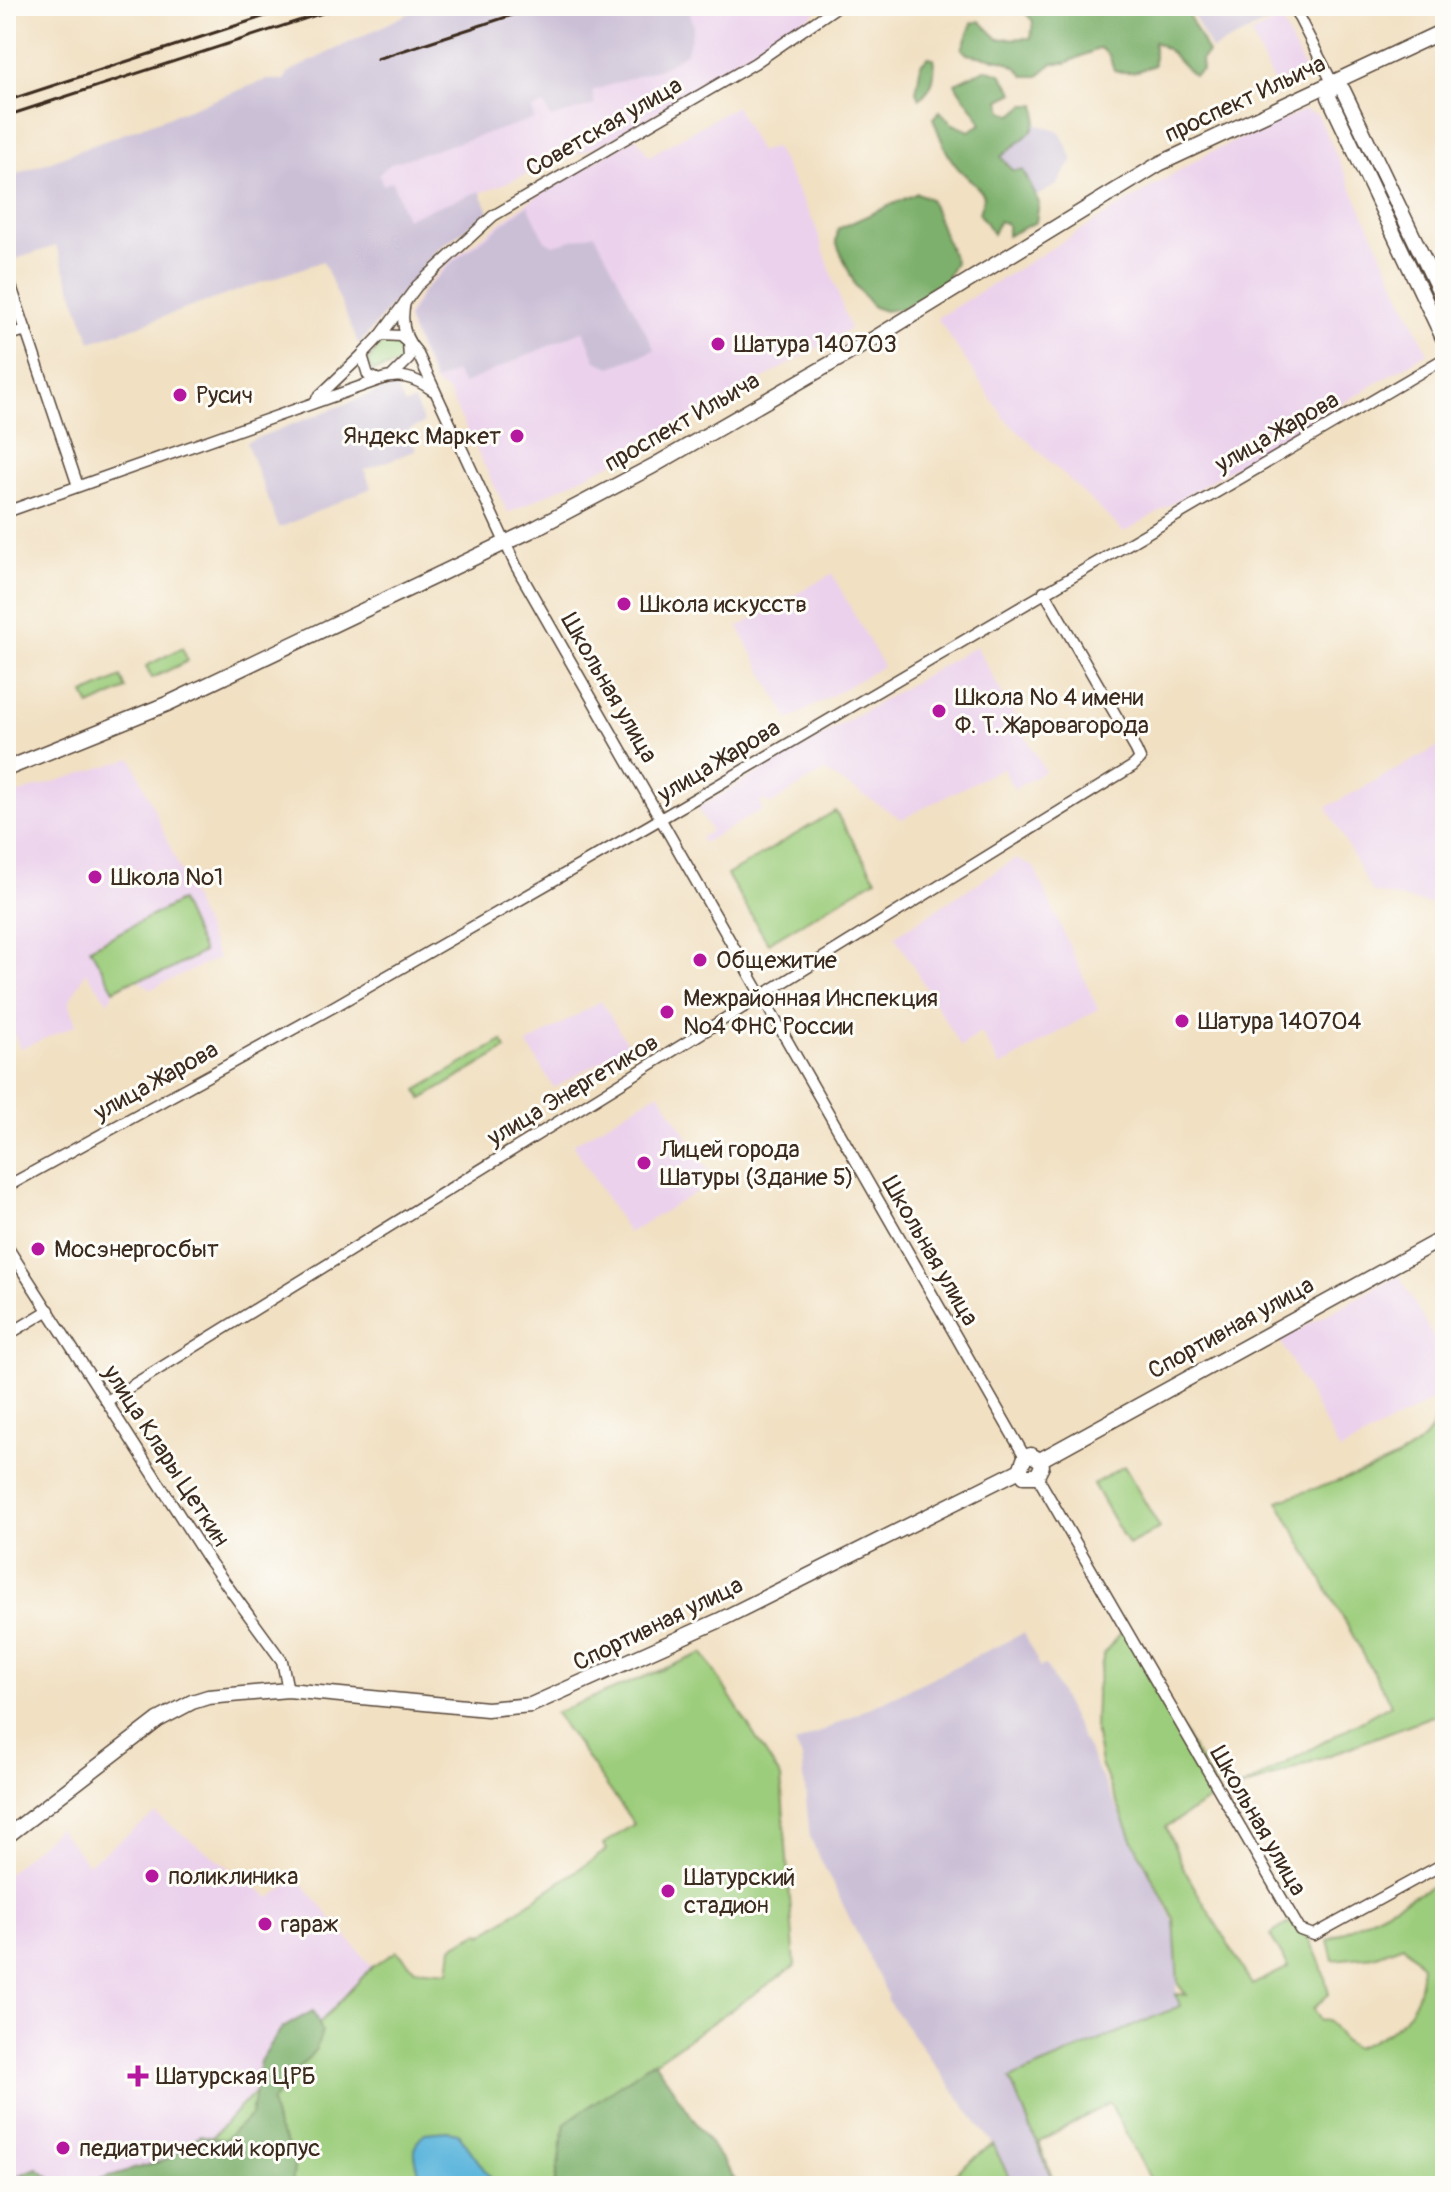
<svg xmlns="http://www.w3.org/2000/svg" width="1451" height="2192" font-family="Pangolin,sans-serif">
<rect width="100%" height="100%" fill="#fdfcf7"/>
<filter id="ink" filterUnits="userSpaceOnUse"><feTurbulence type="fractalNoise" baseFrequency=".0125" numOctaves="2"/><feDisplacementMap in="SourceGraphic" scale="16" xChannelSelector="R" yChannelSelector="G"/><feConvolveMatrix kernelMatrix="1 2 1 2 8 2 1 2 1" color-interpolation-filters="sRGB"/></filter>
<filter id="wash" filterUnits="userSpaceOnUse"><feTurbulence type="fractalNoise" baseFrequency=".006" numOctaves="4" result="noise"/><feDisplacementMap in="SourceGraphic" scale="32" xChannelSelector="R" yChannelSelector="G"/><feGaussianBlur stdDeviation="1.8" result="paint"/><feColorMatrix in="noise" values="0 0 0 0 0 0 0 0 0 0 0 0 0 0 0 0 0 1.4 0 .05"/><feComposite in="paint" operator="in"/></filter>
<g filter="url(#wash)">
<rect width="100%" height="100%" fill="#f1e0c2"/>
<g fill="#ebd1ec">
<path d="M424,6h398l-22,20 -192,116 -120,48 -82,29 -14,-37 -9,3 -117,-105h19l4,-8z"/>
<path d="M1281,20l25,52 -31,15 -24,-53z"/>
<path d="M736,106l23,46 16,-5 40,78 35,104 -213,122 -129,62 -60,-121 -14,-9 -28,-65 15,-25 30,-33 87,-65 98,-58 13,19z"/>
<path d="M1305,110l13,5 110,238 -304,179 -119,-113 -68,-101 269,-164z"/>
<path d="M832,574l51,92 -94,54 -51,-93z"/>
<path d="M976,646l69,125 -31,18 -12,-21 -100,51 -78,-48 -55,34 -4,-5 -5,2 3,7 -60,34 -3,-5 11,-7 -13,-23z"/>
<path d="M1445,743v164l-73,-15 -45,-85z"/>
<path d="M132,758l86,200 -67,31 -13,-9 -24,10 -6,12 -22,-30 -17,30 7,23 -56,24 -14,-33v-21l9,-8 -9,-29v-161z"/>
<path d="M1015,859l19,8 64,142 -98,58 -19,-35 -20,15 -66,-111z"/>
<path d="M601,1001l27,44 -74,43 -27,-44z"/>
<path d="M659,1092l56,89 -87,52 -55,-89z"/>
<path d="M1399,1275l46,84v34l-105,58 -60,-111z"/>
<path d="M155,1814l116,84 26,-21 75,90 -204,217 -162,2v-311l52,-47 30,36z"/>
</g>
<g fill="#cbbfd6">
<path d="M424,6h263l7,19 -7,27 -23,15 -72,24 3,14 -45,13 -5,-13 -13,4 2,10 -142,44 -8,6 -5,6 4,10 9,-4 14,37 74,-27 9,20 -53,40 -77,94 -36,-84 -232,81 -35,-96 -46,15 -4,-13v-70l260,-98h19l4,-8z"/>
<path d="M1189,6h89l5,9 -72,35z"/>
<path d="M1026,121l34,11 13,28 -16,25 -38,20 -26,-67z"/>
<path d="M528,205l17,35 8,5 42,-11 60,116 -44,17 -15,-6 -12,-31 -121,54 -8,-12 -20,10 -28,-63 16,-28 31,-30z"/>
<path d="M395,385l10,20 9,-4 10,22 -17,8 9,19 -51,20 6,18 -92,40 -33,-86z"/>
<path d="M1024,1633l16,34 6,-2 128,258 4,32 -2,39 4,12 -170,73 45,107h-42l-20,-42 -106,-144v-6l-77,-156 -8,-80 -7,-14z"/>
</g>
<g fill="#9ccd7c" stroke="#6c7c4d" stroke-width="2">
<path d="M389,339l15,9 -2,16 -29,7 -6,-8 16,-23z"/>
<path d="M182,648l6,13 -36,17 -6,-12z"/>
<path d="M121,677l5,12 -36,17 -6,-12z"/>
<path d="M835,811l41,68 -108,64 -41,-68z"/>
<path d="M180,901l23,51 -37,20 -35,9 -17,9 -24,-42z"/>
<path d="M502,1041l4,8 -84,50 -5,-9z"/>
<path d="M1445,1409v302l-207,79 153,-86 -113,-203c39,-15 118,-33 146,-62 9,-9 10,-21 21,-30z"/>
<path d="M1124,1466l36,62 -32,17 -35,-61z"/>
<path d="M1124,1629l95,165 -53,33 19,44 67,114 37,-18 -19,-32 23,-15c21,21 29,44 36,74l-16,15 7,12 8,-1 15,20 12,8c45,-18 64,-34 67,-83l-19,-20 -29,11 -41,4 -5,-20 117,-61v307h-291l-44,-83 -71,39 16,44 -45,-107 170,-73 -4,-12 10,1 -8,-11 -4,-65 -42,-80 -31,-75 -6,-35 1,-35 8,-41z"/>
<path d="M703,1653l78,125 14,188 -230,157 -10,63h-406l19,-2 204,-217 25,-16 18,18 34,3 3,-25 28,-15 2,3 125,-85 -3,-6 30,-20 -79,-111z"/>
<path d="M993,2144l20,42h-75z"/>
</g>
<g fill="#7db06c" stroke="#5c6d45" stroke-width="2">
<path d="M1019,6h165l24,47 -7,7 1,10 -8,5c-16,-11 -21,-26 -40,-33v23c-14,6 -25,10 -40,5l-5,-15 -9,-7 -34,15h-14l-13,13h-15c-11,-19 -36,-17 -57,-22l-5,-5 10,-26 8,-2 18,18 33,-1 2,-17z"/>
<path d="M928,57l5,1c3,16 1,29 -13,40l-4,-6 5,-28z"/>
<path d="M985,69l16,5 13,19 -14,7 3,11 10,4 12,-10h11c7,28 -18,35 -35,52l11,13h11l16,33 -3,19 -29,14v-12l-8,-3 -6,13 -14,-21 5,-17c-7,-11 -13,-15 -22,-24 -15,-13 -22,-36 -29,-54l7,-7 11,12 18,8 12,-7c-5,-17 -19,-25 -26,-41z"/>
<path d="M917,193l13,6 25,63 -11,22 -41,24 -18,3 -12,-4 -18,-22 -19,-43 2,-13z"/>
<path d="M313,2011l9,20 -6,18 -45,53 6,26 18,29 -3,29h-286v-5l31,-13 19,13 33,1 80,-23 31,-24 24,5 27,-25 9,-54 21,-32z"/>
<path d="M654,2061l85,125h-184l10,-63z"/>
</g>
<path fill="#60b8dd" stroke="#4e717e" stroke-width="2" d="M447,2131l11,2 38,53h-73c-4,-18 -17,-40 2,-53z"/>
</g>
<g filter="url(#ink)">
<g fill="none" stroke-linecap="round" stroke-linejoin="round">
<defs>
<g id="street">
<path d="M1293,6l39,76"/>
<path d="M6,271l72,215"/>
<path d="M405,302c-4,18 -2,36 12,50l99,214 509,891"/>
<path d="M381,335l36,-49 76,-70 262,-153 83,-57"/>
<path d="M6,336l20,-6"/>
<path d="M393,375l16,-16 -1,-16 -8,-7 -19,-1 -19,20 6,20 11,5c20,-7 35,-3 53,10"/>
<path d="M317,398l45,-43"/>
<path d="M6,512l373,-132"/>
<path d="M6,1187l329,-181 315,-181 795,-467"/>
<path d="M6,1245l201,313 75,103 6,29"/>
<path d="M6,1336l43,-26"/>
<path d="M107,1401l1026,-635 7,-7 -4,-9 -92,-159"/>
<path d="M1037,1476l263,454 14,5 131,-72"/>
</g>
<g id="secondary">
<path d="M1332,82l-3,15 116,245"/>
<path d="M1332,82l11,8 102,213"/>
<path d="M6,769l161,-65 363,-173 123,-65 222,-128 284,-174 286,-134"/>
<path d="M1040,1460l405,-223"/>
<path d="M1020,1470l4,6h13l5,-10 -2,-6"/>
<path d="M1020,1470l5,-13 6,-2 9,5"/>
<path d="M6,1837l152,-117 34,-18 16,-5 80,-7 199,19 44,-4 187,-84 302,-151"/>
</g>
</defs>
<use href="#street" stroke="#564537" stroke-width="13"/>
<use href="#secondary" stroke="#564537" stroke-width="17"/>
<use href="#street" stroke="#fff" stroke-width="10"/>
<use href="#secondary" stroke="#fff" stroke-width="14"/>
<g stroke="#3b2a1e" stroke-width="3">
<path d="M377,59l163,-53"/>
<path d="M6,101l290,-95"/>
<path d="M6,116l338,-110"/>
</g>
</g>
</g>
<g fill="#b5179e" stroke="#fdfcf7" stroke-width="3">
<circle cx="718" cy="344" r="8"/>
<circle cx="180" cy="395" r="8"/>
<circle cx="517" cy="436" r="8"/>
<circle cx="624" cy="604" r="8"/>
<circle cx="939" cy="711" r="8"/>
<circle cx="95" cy="877" r="8"/>
<circle cx="700" cy="960" r="8"/>
<circle cx="667" cy="1012" r="8"/>
<circle cx="1182" cy="1021" r="8"/>
<circle cx="644" cy="1163" r="8"/>
<circle cx="38" cy="1249" r="8"/>
<circle cx="152" cy="1876" r="8"/>
<circle cx="668" cy="1891" r="8"/>
<circle cx="265" cy="1924" r="8"/>
<path d="M134 2064h8v8h8v8h-8v8h-8v-8h-8v-8h8z"/>
<circle cx="63" cy="2148" r="8"/>
</g>
<g text-anchor="middle" dominant-baseline="central" stroke-width="6" stroke-linejoin="round" paint-order="stroke">
<g font-size="24" fill="#3b2a1e" stroke="#fdfcf7">
<text transform="translate(1245 99) rotate(-25)">проспект Ильича</text>
<text transform="translate(604 127) rotate(-30)">Советская улица</text>
<text transform="translate(682 422) rotate(-30)">проспект Ильича</text>
<text transform="translate(1277 432) rotate(-30)">улица Жарова</text>
<text transform="translate(609 688) rotate(60)">Школьная улица</text>
<text transform="translate(719 761) rotate(-31)">улица Жарова</text>
<text transform="translate(156 1081) rotate(-29)">улица Жарова</text>
<text transform="translate(573 1090) rotate(-31)">улица Энергетиков</text>
<text transform="translate(930 1251) rotate(60)">Школьная улица</text>
<text transform="translate(1231 1328) rotate(-29)">Спортивная улица</text>
<text transform="translate(166 1456) rotate(57)">улица Клары Цеткин</text>
<text transform="translate(658 1624) rotate(-26)">Спортивная улица</text>
<text transform="translate(1258 1821) rotate(60)">Школьная улица</text>
</g>
<g font-size="24" fill="#3b2a1e" stroke="#fdfcf7" text-anchor="start">
<text x="734" y="344">Шатура 140703</text>
<text x="196" y="395">Русич</text>
<text x="501" y="436" text-anchor="end">Яндекс Маркет</text>
<text x="640" y="604">Школа искусств</text>
<text x="955" y="697">Школа № 4 имени<tspan x="955" dy="28">Ф. Т. Жаровагорода</tspan></text>
<text x="111" y="877">Школа №1</text>
<text x="716" y="960">Общежитие</text>
<text x="683" y="998">Межрайонная Инспекция<tspan x="683" dy="28">№4 ФНС России</tspan></text>
<text x="1198" y="1021">Шатура 140704</text>
<text x="660" y="1149">Лицей города<tspan x="660" dy="28">Шатуры (Здание 5)</tspan></text>
<text x="54" y="1249">Мосэнергосбыт</text>
<text x="168" y="1876">поликлиника</text>
<text x="684" y="1877">Шатурский<tspan x="684" dy="28">стадион</tspan></text>
<text x="281" y="1924">гараж</text>
<text x="156" y="2076">Шатурская ЦРБ</text>
<text x="79" y="2148">педиатрический корпус</text>
</g>
</g>
<rect width="1451" height="2192" fill="none" stroke="#fdfcf7" stroke-width="32"/>
</svg>
